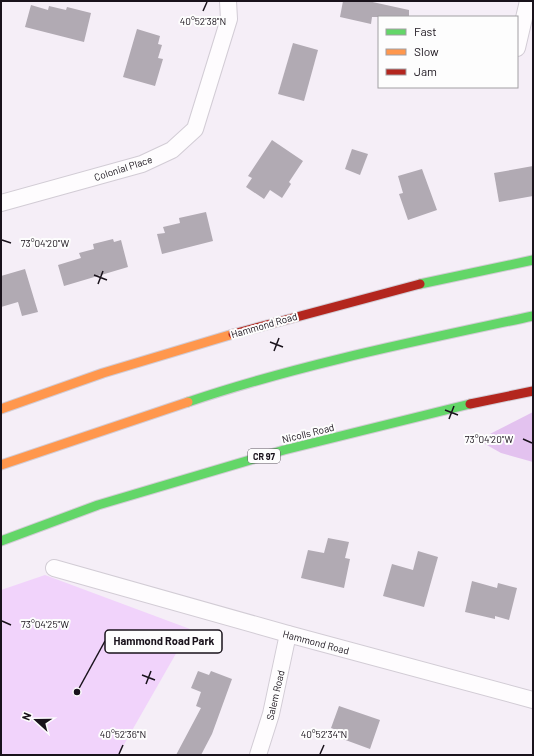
<svg xmlns="http://www.w3.org/2000/svg" width="534" height="756" font-family="Barlow,sans-serif">
<rect width="100%" height="100%" fill="#f5eef7"/>
<path fill="#f1d3fb" d="M45,575l145,54 -72,126h-117v-165z"/>
<path fill="#e3c2ef" d="M533,412v50l-32,-9 -23,-13z"/>
<g fill="#b1aab3">
<path d="M343,1h25l41,9v7h-37l-1,7 -31,-7z"/>
<path d="M31,5l17,5 1,-4 17,4 1,-3 24,6 -7,29 -59,-15z"/>
<path d="M137,29l23,7 -2,8 4,1 -4,13 5,1 -8,27 -32,-9z"/>
<path d="M293,43l25,7 -14,51 -26,-7z"/>
<path d="M272,140l31,21 -14,21 2,2 -9,14 -12,-8 -6,9 -18,-12 6,-9 -4,-2z"/>
<path d="M352,149l16,5 -8,21 -15,-6z"/>
<path d="M533,166v30l-34,6 -5,-29z"/>
<path d="M422,169l15,41 -29,10 -9,-26 4,-1 -5,-17z"/>
<path d="M206,212l7,29 -51,13 -5,-20 8,-1 -2,-6 17,-4 -1,-5z"/>
<path d="M113,239l1,3 7,-2 7,27 -64,19 -6,-21 23,-7 -2,-5 15,-4 -1,-5z"/>
<path d="M25,269l13,43 -16,4 -4,-14 -17,5v-31z"/>
<path d="M328,538l21,4 -4,16 5,1 -6,29 -43,-10 7,-28 16,3z"/>
<path d="M418,551l20,6 -14,50 -41,-11 9,-32 21,6z"/>
<path d="M472,581l25,7 1,-5 19,5 -8,32 -14,-4v3l-30,-7z"/>
<path d="M198,671l11,4 2,-4 21,8 -20,55 -11,21h-25l25,-47 -5,-2 5,-14 -10,-4z"/>
<path d="M339,706l41,14 -10,29 -30,-11 2,-6 -11,-4z"/>
</g>
<g fill="none" stroke-linecap="round" stroke-linejoin="round">
<defs>
<g id="street">
<path d="M517,48l11,-47"/>
<path d="M1,203l141,-39 30,-14 23,-21 34,-110 -1,-18"/>
<path d="M54,568l234,66 245,66"/>
<path d="M258,755l13,-41 17,-80"/>
</g>
<g id="fast">
<path d="M420,284l113,-24"/>
<path d="M188,402c113,-38 229,-61 345,-86"/>
<path d="M1,541l97,-36 186,-55 186,-46"/>
</g>
<g id="slow">
<path d="M1,409l102,-36 130,-39"/>
<path d="M1,465l187,-63"/>
</g>
<g id="jam">
<path d="M233,334l187,-50"/>
<path d="M470,404l63,-13"/>
</g>
</defs>
<use href="#street" stroke="#d2ccd5" stroke-width="18"/>
<use href="#fast" stroke="#d2ccd5" stroke-width="11"/>
<use href="#slow" stroke="#d2ccd5" stroke-width="11"/>
<use href="#jam" stroke="#d2ccd5" stroke-width="11"/>
<use href="#street" stroke="#fefcfe" stroke-width="16"/>
<use href="#fast" stroke="#63d668" stroke-width="9"/>
<use href="#slow" stroke="#ff974d" stroke-width="9"/>
<use href="#jam" stroke="#b3261e" stroke-width="9"/>
</g>
<path fill="none" stroke="#19121b" stroke-width="1.5" d="M203,11l4,-9M2,240l9,3M94,275l13,5M98,284l5,-13M270,342l13,5M274,351l5,-13M445,410l13,5M449,419l5,-13M523,439l9,4M2,621l9,4M142,675l13,5M146,684l5,-13M119,754l4,-9M320,754l4,-9"/>
<g text-anchor="middle" dominant-baseline="central" stroke-width="4" stroke-linejoin="round" paint-order="stroke">
<rect fill="#fdfdfd" stroke="#5d585f" stroke-width="1" x="248" y="449" width="32" height="14" rx="3"/>
<g font-size="9" font-weight="bold" fill="#19121b">
<text x="264" y="456">CR 97</text>
</g>
<g font-size="10" fill="#19121b" stroke="#fdfdfd">
<text transform="translate(123 168) rotate(-18)">Colonial Place</text>
<text transform="translate(264 325) rotate(-16)">Hammond Road</text>
<text transform="translate(308 433) rotate(-14)">Nicolls Road</text>
<text transform="translate(316 642) rotate(15)">Hammond Road</text>
<text transform="translate(275 695) rotate(-77)">Salem Road</text>
</g>
</g>
<g font-size="10" text-anchor="middle" fill="#19121b" stroke="#fdfdfd" stroke-width="4" stroke-linejoin="round" paint-order="stroke">
<text x="203" y="25">40°52'38"N</text>
<text x="45" y="247">73°04'20"W</text>
<text x="489" y="443">73°04'20"W</text>
<text x="45" y="628">73°04'25"W</text>
<text x="123" y="738">40°52'36"N</text>
<text x="324" y="738">40°52'34"N</text>
</g>
<path fill="none" stroke="#19121b" stroke-width="1.5" d="M77 692L105 641"/>
<circle fill="#19121b" stroke="#fdfdfd" stroke-width="1.5" cx="77" cy="692" r="4"/>
<rect fill="#fdfdfd" stroke="#19121b" stroke-width="1.5" x="105" y="630" width="117" height="23" rx="4"/>
<g font-size="11" text-anchor="middle" font-weight="bold" fill="#19121b">
<text x="164" y="645">Hammond Road Park</text>
</g>
<rect width="534" height="756" fill="none" stroke="#19121b" stroke-width="4"/>
<rect x="378" y="16" width="140" height="72" fill="#fdfdfd" stroke="#a29fa3"/>
<rect x="386" y="29" width="20" height="6" fill="#63d668" stroke="#a29fa3"/>
<text x="414" y="36" font-size="12" fill="#19121b">Fast</text>
<rect x="386" y="49" width="20" height="6" fill="#ff974d" stroke="#a29fa3"/>
<text x="414" y="56" font-size="12" fill="#19121b">Slow</text>
<rect x="386" y="69" width="20" height="6" fill="#b3261e" stroke="#a29fa3"/>
<text x="414" y="76" font-size="12" fill="#19121b">Jam</text>
<g transform="translate(36 720) rotate(291)" stroke="#fdfdfd" stroke-width="3" paint-order="stroke">
<path d="M0-3L7 15L0 10L-7 15Z" fill="#19121b"/>
<text y="-6" font-size="11" font-weight="bold" text-anchor="middle" fill="#19121b">N</text>
</g>
</svg>
